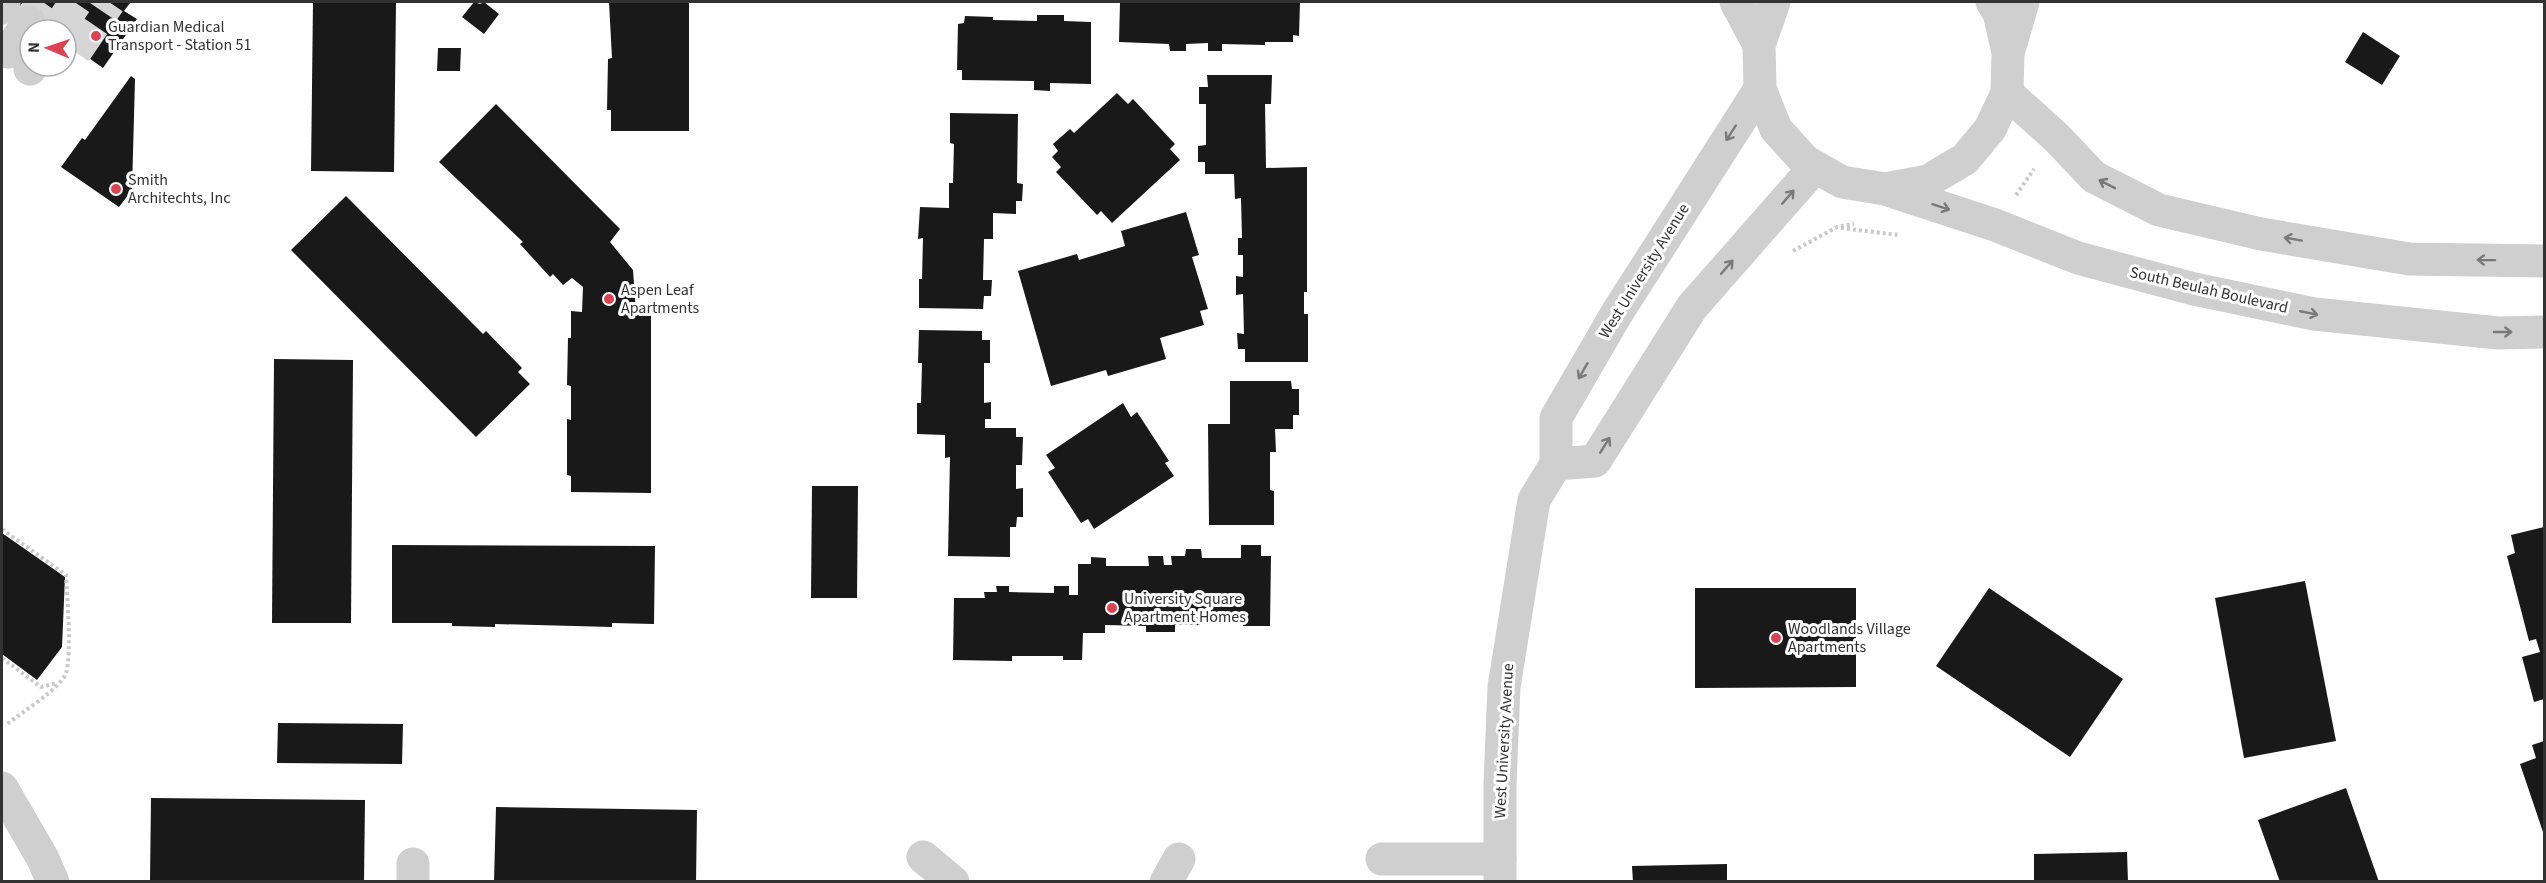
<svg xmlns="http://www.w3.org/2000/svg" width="2546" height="883" font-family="'Source Sans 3',sans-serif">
<rect width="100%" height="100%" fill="#fff"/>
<g fill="#191919">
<path d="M5,2h123l2,1 -6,8 13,8 -34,49 -37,-26v-12l-22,-1z"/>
<path d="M313,2h83l-2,170 -83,-1z"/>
<path d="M474,2l6,2 4,-2 15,12 -15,20 -22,-17z"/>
<path d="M609,2h80v129h-78v-21h-4l1,-51 4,-1z"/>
<path d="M1120,2h180l-1,34 -6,-1v7h-28v3l-43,-1v7h-14v-8l-22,1v7h-16l-1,-7 -50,-2z"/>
<path d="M1037,15h27v6l27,1v62l-41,-1v8l-16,-1v-9l-72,-1v-10h-5l1,-46 6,-1 1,-7 28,1v3l44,1z"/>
<path d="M2363,32l37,24 -18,29 -37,-23z"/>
<path d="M438,48h23l-1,23h-23z"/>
<path d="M1207,75h65l-1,29h-6l1,64 41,-1v125h-3v22h4v48h-63v-13h-7l-1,-16 7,1 -1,-40 -7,1v-19l7,1v-22h-5v-17h4l-1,-40 -6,1 -1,-25h-29v-12h-7v-16l8,-1v-41h-7v-17h9z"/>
<path d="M131,76l4,3 -3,111 -13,17 -58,-40 21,-29 3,2z"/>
<path d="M1117,93l11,11 5,-5 42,45 -5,5 10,11 -68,63 -11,-12 -4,4 -41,-43 5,-5 -9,-10 6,-6 -5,-7 17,-15 4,4z"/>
<path d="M496,104l124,125 -10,13 23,28 3,42h15v181l-80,-1v-16l-4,-1v-56l4,1v-34l-4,-1 1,-47h3v-27l11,1 1,-25 -11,-9 -9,7 -10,-11 -3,3 -30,-33 3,-2 -84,-80z"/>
<path d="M950,113l68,1 -1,69 6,1 -1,17h-6v13l-23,-1v26h-9l-1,41h9l-1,16h-7l-1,13 -64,-1v-29h3l1,-41 -5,1 2,-32 29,1v-25h4l1,-39 -4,-1z"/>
<path d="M346,196l137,138 3,-3 36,37 -4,4 12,12 -54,53 -185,-187z"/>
<path d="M1186,212l13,43 -7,2 16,52 -8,2 4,14 -44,13 6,21 -58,17 -2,-6 -55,16 -33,-115 59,-17 2,6 46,-14 -4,-15z"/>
<path d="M919,330l63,1v9h8v23h-6v40l7,-1v17h-6v9h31v9h7l-1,28h-6v24l7,-1v29h-6l-1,10h-6v30l-62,-1 2,-99 -5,1v-23l-28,-1v-31h4l1,-40h-4z"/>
<path d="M274,359l79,1 -2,263h-79z"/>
<path d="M1230,381h61l1,8h7v26h-6v14h-18l1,23h-6v38l4,1v34h-65l-1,-101h22z"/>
<path d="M1123,403l8,14 6,-5 32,49 -4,2 9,13 -80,53 -6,-10 -7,4 -33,-51 7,-4 -9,-13z"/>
<path d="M812,486h46l-1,112h-46z"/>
<path d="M2544,527v172l-10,3 -12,-45 18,-5 -4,-13 -7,2 -22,-85 8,-3 -4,-18z"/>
<path d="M2,533l63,44 -3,70 -25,33 -35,-26z"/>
<path d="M392,545l263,1 -1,78 -42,-1v4l-117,-3v3l-43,-1v-3h-60z"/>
<path d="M1241,545h20v11h10l-1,70h-27v-7l-42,-1v7h-26v7h-29v-6l-41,-1v8h-22l-1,27h-19v-4h-51v5l-59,-1 1,-62h31l-1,-6h13l-1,-6h13v6l45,1v-7h15v9h9v-31h13v-7l15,1v8h43l-1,-10h15l1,9h8l-1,-9h14l1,-7h15l1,9h39z"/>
<path d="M2305,581l31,160 -92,17 -29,-160z"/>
<path d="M1695,588h161v99l-161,1z"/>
<path d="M1989,588l134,91 -53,78 -134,-91z"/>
<path d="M278,723l125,1 -1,40 -125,-1z"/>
<path d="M2544,741v94l-24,-71 16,-6 -4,-13z"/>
<path d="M2346,788l33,94h-99l-22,-62z"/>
<path d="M151,798l214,2 -1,82h-214z"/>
<path d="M496,807l201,3 -1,72h-202z"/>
<path d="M2127,852l1,30h-94v-28z"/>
<path d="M1727,864v18h-94l-1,-16z"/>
</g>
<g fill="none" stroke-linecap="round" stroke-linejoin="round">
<g stroke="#d6d6d6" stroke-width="33" stroke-dasharray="33 16" stroke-linecap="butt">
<path d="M29,22l14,-20"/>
<path d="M57,30l19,-28"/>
<path d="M75,52l34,-50"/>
</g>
<g stroke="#c9c9c9" stroke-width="4" stroke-dasharray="3 3" stroke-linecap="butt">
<path d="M2016,195l18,-26"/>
<path d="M1841,228l58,7"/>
<path d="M1793,251l44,-24 17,-3"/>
<path d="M2,529l64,46c1,23 6,78 0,98 -6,16 -45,40 -59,51"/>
<path d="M2,658l39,29 16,-4"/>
</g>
<g stroke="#cfcfcf" stroke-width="33">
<path d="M1736,2l23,43"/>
<path d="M1774,2l-15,43 1,44 16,40 29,32 37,21 43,7 43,-8 37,-22 25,-30 17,-36 1,-41 -9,-39 -7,-11"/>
<path d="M2,8l2,-4"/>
<path d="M2009,50l14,-48"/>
<path d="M8,52l21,-30"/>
<path d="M30,69l2,-3"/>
<path d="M2007,93l50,45 37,39 65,33 102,24 148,25 135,2"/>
<path d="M1885,189l110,36 83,33 116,31 120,25 184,19 46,-1"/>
<path d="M1556,464l39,-3 97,-154 123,-140"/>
<path d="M2,788l41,71 10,23"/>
<path d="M923,857l30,25"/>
<path d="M1382,859h118"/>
<path d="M413,882v-18"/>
<path d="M1166,882l13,-23"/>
<path d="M1500,882v-98l4,-97 30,-187 22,-36v-46l61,-105 143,-224"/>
</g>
</g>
<defs><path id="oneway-shaft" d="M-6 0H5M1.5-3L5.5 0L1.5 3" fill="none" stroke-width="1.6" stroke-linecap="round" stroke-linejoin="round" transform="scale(1.5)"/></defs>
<g stroke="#797979">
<use href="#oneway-shaft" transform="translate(1731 133) rotate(123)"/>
<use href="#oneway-shaft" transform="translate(2107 184) rotate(-153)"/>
<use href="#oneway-shaft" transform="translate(1788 197) rotate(-49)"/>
<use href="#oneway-shaft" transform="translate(1941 207) rotate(18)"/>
<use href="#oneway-shaft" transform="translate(2293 239) rotate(-170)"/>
<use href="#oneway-shaft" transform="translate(2486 260) rotate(-179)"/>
<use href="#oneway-shaft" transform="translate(1727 267) rotate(-49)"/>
<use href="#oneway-shaft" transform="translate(2309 313) rotate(11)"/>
<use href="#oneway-shaft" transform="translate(2503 332)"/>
<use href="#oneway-shaft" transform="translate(1583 371) rotate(120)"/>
<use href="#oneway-shaft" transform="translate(1605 445) rotate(-58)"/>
</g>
<g fill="#dc4251" stroke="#fff" stroke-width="2">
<circle cx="96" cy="36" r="6"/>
<circle cx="116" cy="189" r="6"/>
<circle cx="609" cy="299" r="6"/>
<circle cx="1112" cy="608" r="6"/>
<circle cx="1776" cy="638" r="6"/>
</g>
<g text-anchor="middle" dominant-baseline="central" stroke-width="6" stroke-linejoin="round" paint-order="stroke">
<g font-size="16" fill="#323232" stroke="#fff" text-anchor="start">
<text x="108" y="27">Guardian Medical<tspan x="108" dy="18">Transport - Station 51</tspan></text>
<text x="128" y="180">Smith<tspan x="128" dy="18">Architechts, Inc</tspan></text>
<text x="621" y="290">Aspen Leaf<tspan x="621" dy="18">Apartments</tspan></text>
<text x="1124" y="599">University Square<tspan x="1124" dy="18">Apartment Homes</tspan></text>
<text x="1788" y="629">Woodlands Village<tspan x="1788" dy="18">Apartments</tspan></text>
</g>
<g font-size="16" fill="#323232" stroke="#fff">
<text transform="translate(1644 271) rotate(-58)">West University Avenue</text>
<text transform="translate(2209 290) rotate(13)">South Beulah Boulevard</text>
<text transform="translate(1504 741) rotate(-87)">West University Avenue</text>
</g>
</g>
<rect width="2546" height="883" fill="none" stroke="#323232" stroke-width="6"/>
<g transform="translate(48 48) rotate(272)"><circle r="28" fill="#ffffff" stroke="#adadad" stroke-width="1.5"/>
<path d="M0-4.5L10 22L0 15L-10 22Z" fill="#dc4251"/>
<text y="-9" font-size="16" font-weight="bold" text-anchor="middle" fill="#323232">N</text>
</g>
</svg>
